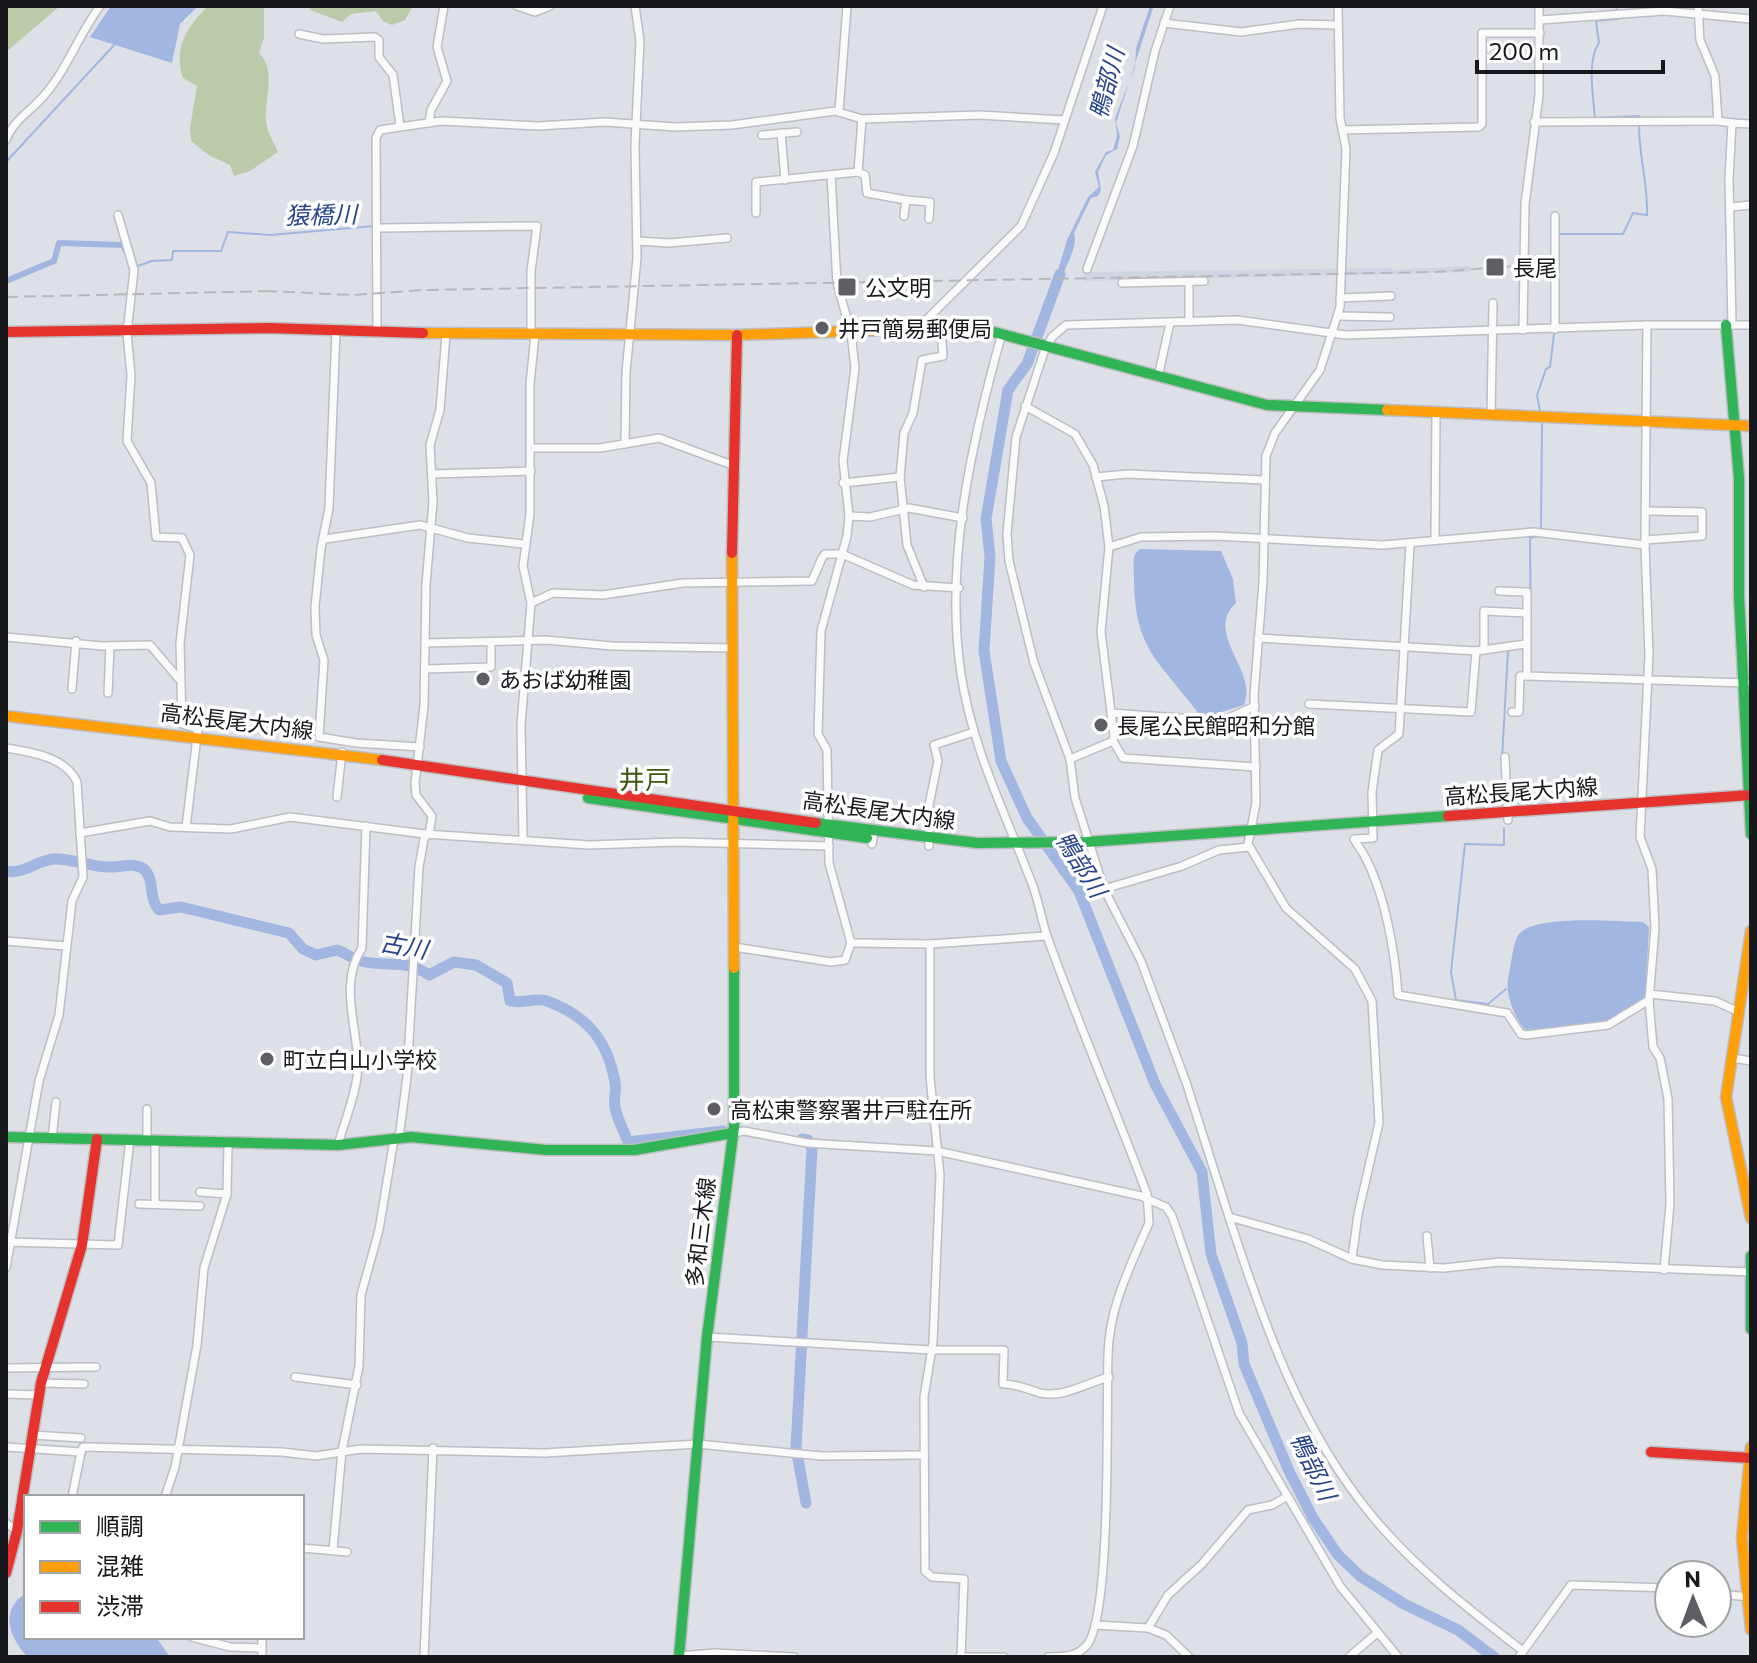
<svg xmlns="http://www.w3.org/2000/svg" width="1757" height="1663" font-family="Commissioner,'Noto Sans JP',sans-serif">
<rect width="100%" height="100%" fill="#dee0e7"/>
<path fill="#d0d5e3" d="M1470,266v6l-36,1 -350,8v-9l308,-4v2z"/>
<g fill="#bbcbaa">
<path d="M6,6h54l-54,46z"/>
<path d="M208,6h56v32l-5,15c18,17 5,46 7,68 1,11 8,21 12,31l-28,19 -16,5 -4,-11 -20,-9 -19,-15 -1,-13 7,-42 -14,-8c-10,-29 4,-52 25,-72z"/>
<path d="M309,6h104l-8,14 -13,5 -9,-4 -7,-10 -25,3 -9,8 -32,-12z"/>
</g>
<g fill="#a2b6e2">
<path d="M111,6h87l-18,18 -8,39 -82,-26z"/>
<path d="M1150,6l3,2 -37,115 4,13 -3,13 -11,6 -8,17 3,18 -3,6 -7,2 -17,35c5,14 -11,38 -17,54h-4l14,-47 21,-43 11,-10 -4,-15 11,-20 7,-2 4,-14 -2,-18 20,-51 1,-19z"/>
<path d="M1140,549l81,2 12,28 3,24c-33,30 23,68 8,102l-32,10 -13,-1c-39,-53 -65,-63 -65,-137 0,-11 -3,-22 6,-28z"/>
<path d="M1643,922l6,5 -4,73 -33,20 -86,10c-11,-9 -21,-38 -18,-51 3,-13 4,-30 9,-42 12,-24 101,-15 126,-15z"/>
<path d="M26,1593v44h130l14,20h-142c-20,-20 -28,-48 -2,-64z"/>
</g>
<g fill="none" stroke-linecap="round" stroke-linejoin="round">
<g stroke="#a2b6e2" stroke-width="2">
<path d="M1616,6l1,4"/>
<path d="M1617,19l-21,2 3,22c-12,16 -6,54 -4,75l44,-2"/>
<path d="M6,162l110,-119"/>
<path d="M480,223h38"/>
<path d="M1558,234h65l10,-21 14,2c1,-31 -8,-59 -8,-89"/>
<path d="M135,267l17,-6 20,-1 1,-9h48l7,-19 42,3 104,-9"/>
<path d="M1558,310l1,-69"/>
<path d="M1540,411l-3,-16 9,-26 4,-2 4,-33"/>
<path d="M1541,527l1,-104"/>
<path d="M1531,644l-1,-106 8,-2"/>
<path d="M1502,759l6,-108 6,-2"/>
<path d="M1504,828v17l-39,-1 -14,128 5,28 32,4 18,-15"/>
</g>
<path stroke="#a2b6e2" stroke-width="6" d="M6,281l48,-20 5,-18 64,2 2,5"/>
<g stroke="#a2b6e2" stroke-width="11">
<path d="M1060,274l-33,90 -19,26 -22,129 4,38 -6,94 17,110 26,57 52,73 76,193 47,88 9,82 31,89 2,21 45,107 24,47 25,37 22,21 44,28 54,26 36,27"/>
<path d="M6,871c17,4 31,-11 48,-12 18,-1 36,8 55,8 11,1 27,-6 36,3 10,11 3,28 14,40l22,-3 108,26 14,16 13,6 21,-5c9,3 15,9 24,11 28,7 43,-3 68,14l25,-13 22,3 31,18 3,18c13,3 26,-4 37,0 40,15 60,38 68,81 2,9 -2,17 0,25 2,12 9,24 13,35l95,-11"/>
<path d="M802,1139l6,1 4,9 -16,299 10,55"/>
</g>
<defs>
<g id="street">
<path d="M517,6l18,6 15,-6"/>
<path d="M1338,6l2,112 6,31 -6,158 -20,63 -45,63 -9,23 -3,126 -9,113 2,108 -8,41 38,64 69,61 17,32 7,122 -21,91 -6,45"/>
<path d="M1698,6l2,34 15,36 3,45 14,2 -3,56 3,146"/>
<path d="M1540,20l124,-9 87,8"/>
<path d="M1164,23l77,9 59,-8 37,1"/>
<path d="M299,34l24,5 52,-2 4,3v17l14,18 7,51"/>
<path d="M839,112l8,-106"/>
<path d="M1534,122l184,-1"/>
<path d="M429,123l2,-13 16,-29 -10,-34 7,-41"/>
<path d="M1732,123l19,1"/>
<path d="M1342,130l137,-3 3,-3v-91h58"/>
<path d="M781,133l4,47"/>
<path d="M762,135l35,-3"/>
<path d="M6,140c6,-17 20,-26 32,-38 28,-28 39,-65 62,-96"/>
<path d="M858,172l4,-53"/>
<path d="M1730,207l21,-2"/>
<path d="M756,213v-31l102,-10 7,3 2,18 39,7"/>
<path d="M118,215l16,55 -7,63 4,42 -4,66 24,42 5,54 26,1 8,17 -10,88 2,81 16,5 -12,98"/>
<path d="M904,216l2,-16 24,2 -1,17"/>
<path d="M1555,216v113"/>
<path d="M378,228l159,-2 -6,45v64"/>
<path d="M637,241l32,2 58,-5"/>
<path d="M1087,269l46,-123 22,-95 15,-45"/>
<path d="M1189,282v40"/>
<path d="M1122,283l82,-2"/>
<path d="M1340,298l51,-2"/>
<path d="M1338,316l52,1"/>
<path d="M1647,325l-2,220 4,110 -9,182 12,32 3,59 -6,72 4,47 7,11 8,41 2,105 -6,66"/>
<path d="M1751,325h-104l-301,10 -108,-15 -172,5 -14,12 -8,15 -28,85 -9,97 2,27 25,102 36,96 5,39 29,91 37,72 45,121 43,135 79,22 44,20 30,6 62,3 56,-6 251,10"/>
<path d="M917,329l104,-103 33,-73 49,-147"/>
<path d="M1523,330l2,-126 14,-109v-89"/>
<path d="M336,331l-7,177 -8,40 -6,59 1,28 8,25 -5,77 37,6 64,4"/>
<path d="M377,333l-1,-195 4,-8 61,-9 97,5 67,-4 70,5 57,-2 103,-14 27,8 118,-4 84,5"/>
<path d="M1002,333c-30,108 -58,228 -41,341 11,73 44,139 70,207 8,19 10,39 17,58 31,86 67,170 99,255l2,29c-19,44 -40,84 -41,132 -2,51 4,258 -21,290 -10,12 -24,12 -39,12"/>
<path d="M1158,377l12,-54"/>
<path d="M1025,406l50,28 18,31 11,41 5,41 -8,85 13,104 -1,5 -43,18"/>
<path d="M1491,416l2,-113"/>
<path d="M625,444l1,-72 11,-114 -2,-113 5,-104 -5,-35"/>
<path d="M532,448h68l59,-10 73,27"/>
<path d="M432,474l99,-3"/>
<path d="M1096,477l31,-3 137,6"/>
<path d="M843,483l57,-6"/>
<path d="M1645,511l57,1v24l-57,4"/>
<path d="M849,516l21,1 39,-9 54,10"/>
<path d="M325,539l95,-14 48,13 55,6"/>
<path d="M1435,540l1,-127"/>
<path d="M1410,545l-11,189 -21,16 -6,42 1,46 -19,1c3,6 7,10 10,16 21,38 31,97 34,140l109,18 14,21 5,1 82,-10 41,-25"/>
<path d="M1109,547l32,-10 74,-1 168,9 151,-13 111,13"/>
<path d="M924,587l-17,-42 -7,-68 4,-44 9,-20 9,-53 21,-4 -2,-28"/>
<path d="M1499,591l28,1v84l219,7"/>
<path d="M531,603l22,-10 50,2 80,-12 129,-2 10,-23 3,-4h17l71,31 46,3"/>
<path d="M6,637l96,9 48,-1 29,34"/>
<path d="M1258,638l218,13 50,-7"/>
<path d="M426,643l120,-3 66,6 121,2"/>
<path d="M1484,650v-39l43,2"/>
<path d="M425,669l66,-2v-23"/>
<path d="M72,689l4,-48"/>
<path d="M108,693l2,-47"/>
<path d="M1309,704l162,8 5,-61"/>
<path d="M1512,712h7l1,-36h7"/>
<path d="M1111,713l111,8 33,-15"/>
<path d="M1113,741l10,17 133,9"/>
<path d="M6,748c25,4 60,9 71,34l6,95 -11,24 -13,114 -20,66 -33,187"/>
<path d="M1505,757l3,63"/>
<path d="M337,797l5,-45"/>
<path d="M80,833l70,-12 20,6 61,2 59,-12 135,17 164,11 87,-3 153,4"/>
<path d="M429,835l3,-19 -16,-21 -1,-12 9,-77 2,-121 7,-83 -3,-57 10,-35 6,-76"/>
<path d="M523,839l-2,-114 10,-122 -8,-37 7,-52v-130l5,-49"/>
<path d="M872,844l2,-13"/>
<path d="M929,846v-41l9,-44 -4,-16 40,-13"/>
<path d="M1104,889l78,-23 37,-16 30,-3"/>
<path d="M6,941l60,5"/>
<path d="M851,943l79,1 116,-8"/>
<path d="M930,944v133l10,98 -7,167 -9,55 1,174 7,6 32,2 -3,78"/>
<path d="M734,947l97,15 14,-2 6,-17 -22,-80 -2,-113 -9,-16 3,-103 26,-95 2,-20 -6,-55 12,-93 -4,-35 -14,-50 -6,-108"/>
<path d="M1650,994l65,7 24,11"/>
<path d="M1732,1058l19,3"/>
<path d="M147,1109v31"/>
<path d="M733,1133l11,-2 63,12 130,8 204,45 25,11 6,9 67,197 101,173 58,71"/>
<path d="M399,1138l8,-61 12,-210 6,-33"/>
<path d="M52,1139l4,-37"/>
<path d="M338,1145c6,-22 16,-45 19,-68 5,-43 -21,-90 5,-129l4,-122"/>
<path d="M200,1192l27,2"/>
<path d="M155,1203v-62"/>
<path d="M139,1204l61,2"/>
<path d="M1229,1217c34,105 72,214 144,300 41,50 99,95 150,134"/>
<path d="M1427,1236l3,32"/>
<path d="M6,1242l112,3 12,-106"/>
<path d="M707,1337l224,13h73l-1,34c15,0 24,5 37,9 25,5 46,-10 69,-16"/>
<path d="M6,1368l90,-1"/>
<path d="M295,1377l62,8"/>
<path d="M41,1383l43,1"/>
<path d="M6,1394l33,1"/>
<path d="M32,1435l49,3"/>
<path d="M6,1447l75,5 2,-5 199,5 34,4 45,-7 183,4 154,-9 123,12 103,-1"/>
<path d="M72,1497l9,-45"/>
<path d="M165,1497l10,-30 22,-122 7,-77 23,-74 1,-49"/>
<path d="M6,1523l11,8"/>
<path d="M302,1548l45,4"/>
<path d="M333,1550l9,-99 17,-85 2,-71 18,-65 15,-91"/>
<path d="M1717,1594l34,3"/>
<path d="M1095,1625l53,3 20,-33 34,-31 46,-54 24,-5 14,-8"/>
<path d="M1148,1628l18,7 23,22"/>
<path d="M192,1637l38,10 31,1"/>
<path d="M262,1637v20"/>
<path d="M679,1656l36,-3 79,4"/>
<path d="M424,1657l9,-209"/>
<path d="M959,1657h45"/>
<path d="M1349,1657l27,-23"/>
<path d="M1519,1657l52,-72 98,3"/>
</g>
<g id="fast">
<path d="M1726,325l13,153v118l12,238"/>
<path d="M946,328l29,-1 292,78 120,5"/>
<path d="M588,798l279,40"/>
<path d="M816,823l161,20 109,-1 362,-26"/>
<path d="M6,1137l332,8 73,-8 135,13h88l99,-17"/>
<path d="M1751,1256v73"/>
<path d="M679,1657l28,-320 27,-210v-159"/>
</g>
<g id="slow">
<path d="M423,333l314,2 209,-7"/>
<path d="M1387,410l364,16"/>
<path d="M732,553l2,415"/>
<path d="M6,716l376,44"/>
<path d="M1751,931l-25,166 25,121"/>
<path d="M1751,1447l-9,91 9,92"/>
</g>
<g id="jam">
<path d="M6,332l262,-4 155,5"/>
<path d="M732,553l5,-218"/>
<path d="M382,760l434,63"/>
<path d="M1448,816l303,-21"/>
<path d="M1651,1452l100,6"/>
<path d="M6,1573l11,-42 24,-148 41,-138 15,-106"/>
</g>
</defs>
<use href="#street" stroke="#bcbec2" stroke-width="10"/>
<use href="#fast" stroke="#bcbec2" stroke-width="13"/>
<use href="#slow" stroke="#bcbec2" stroke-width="13"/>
<use href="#jam" stroke="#bcbec2" stroke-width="13"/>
<use href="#street" stroke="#fafafb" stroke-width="7"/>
<use href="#fast" stroke="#30b455" stroke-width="10"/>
<use href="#slow" stroke="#ff9f0a" stroke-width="10"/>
<use href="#jam" stroke="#e5322d" stroke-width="10"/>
<g stroke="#b8b8ba" stroke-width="2" stroke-dasharray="12 6" stroke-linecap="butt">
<path d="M265,291l89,4 68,-5 1013,-18 81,-6"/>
<path d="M6,297l268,-6"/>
</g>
</g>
<g fill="#5c5e63" stroke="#fff" stroke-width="3">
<rect x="1485" y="257" width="20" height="20" rx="4"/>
<rect x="837" y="277" width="20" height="20" rx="4"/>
<circle cx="822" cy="328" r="8"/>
<circle cx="483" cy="679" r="8"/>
<circle cx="1101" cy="725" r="8"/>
<circle cx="267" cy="1059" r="8"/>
<circle cx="714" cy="1109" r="8"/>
</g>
<g text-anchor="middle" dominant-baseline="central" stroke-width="7" stroke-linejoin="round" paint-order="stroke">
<g font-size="22" fill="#16181c" stroke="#fff" text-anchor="start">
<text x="1513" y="267">長尾</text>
<text x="865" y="287">公文明</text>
<text x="838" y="328">井戸簡易郵便局</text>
<text x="499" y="679">あおば幼稚園</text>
<text x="1117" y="725">長尾公民館昭和分館</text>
<text x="283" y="1059">町立白山小学校</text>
<text x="730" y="1109">高松東警察署井戸駐在所</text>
</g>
<g font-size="22" fill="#16181c" stroke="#fff">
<text transform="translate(237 721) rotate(7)">高松長尾大内線</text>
<text transform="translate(1521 791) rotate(-4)">高松長尾大内線</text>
<text transform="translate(879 810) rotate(8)">高松長尾大内線</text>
<text transform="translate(700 1232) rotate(-83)">多和三木線</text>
</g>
<g font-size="24" font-style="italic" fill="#27448b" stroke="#fff">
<text transform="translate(1106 83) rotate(-75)">鴨部川</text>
<text transform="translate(321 214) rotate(-1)">猿橋川</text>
<text transform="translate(1082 864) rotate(58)">鴨部川</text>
<text transform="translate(404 945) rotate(10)">古川</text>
<text transform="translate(1314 1466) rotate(64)">鴨部川</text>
</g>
<g font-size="26" fill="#3d550b" stroke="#fff">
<text x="645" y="778">井戸</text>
</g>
</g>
<rect width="1757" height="1663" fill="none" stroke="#16181c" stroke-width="16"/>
<rect x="24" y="1495" width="280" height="144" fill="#ffffff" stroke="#a2a3a4" stroke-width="2"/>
<rect x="40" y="1521" width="40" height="12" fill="#30b455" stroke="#a2a3a4" stroke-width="2"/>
<text x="96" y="1535" font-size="24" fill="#16181c">順調</text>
<rect x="40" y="1561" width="40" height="12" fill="#ff9f0a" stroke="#a2a3a4" stroke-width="2"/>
<text x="96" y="1575" font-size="24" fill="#16181c">混雑</text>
<rect x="40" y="1601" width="40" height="12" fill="#e5322d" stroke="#a2a3a4" stroke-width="2"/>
<text x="96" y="1615" font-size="24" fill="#16181c">渋滞</text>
<g transform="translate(1693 1599) rotate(359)"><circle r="38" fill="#ffffff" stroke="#a2a3a4" stroke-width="2"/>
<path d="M0-6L14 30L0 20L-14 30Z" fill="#5c5e63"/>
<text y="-12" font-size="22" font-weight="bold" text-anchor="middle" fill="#16181c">N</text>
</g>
<path d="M1477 60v12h186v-12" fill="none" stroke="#16181c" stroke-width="4"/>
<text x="1489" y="60" font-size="24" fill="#16181c" stroke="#ffffff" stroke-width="6" paint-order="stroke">200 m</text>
</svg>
